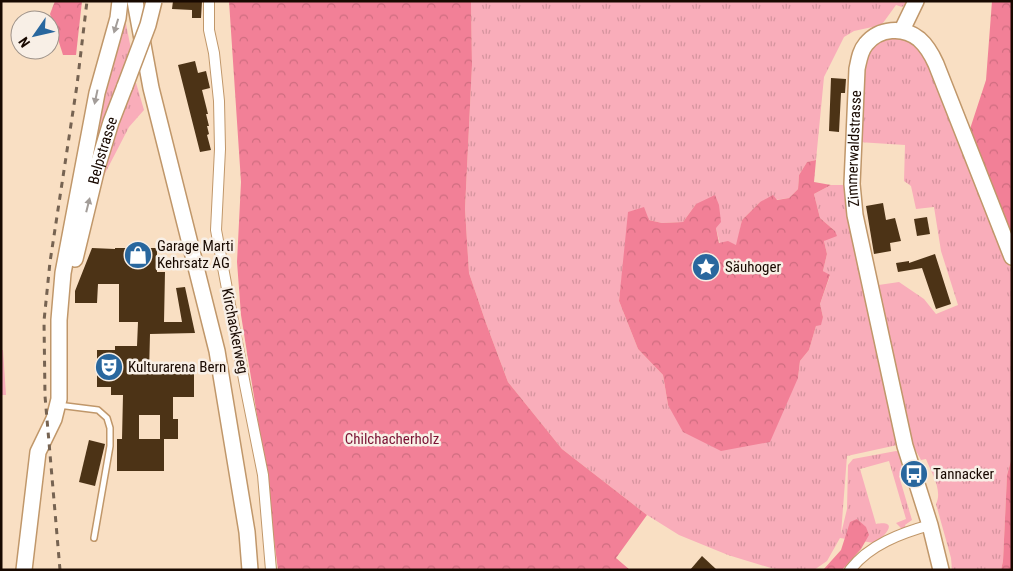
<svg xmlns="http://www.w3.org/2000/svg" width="1013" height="571" font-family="'Roboto Condensed',sans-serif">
<defs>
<pattern id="grass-tufts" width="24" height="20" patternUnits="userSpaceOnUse" patternTransform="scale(1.25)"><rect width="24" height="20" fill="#f9adba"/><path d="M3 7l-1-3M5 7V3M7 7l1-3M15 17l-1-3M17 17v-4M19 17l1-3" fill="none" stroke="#d5949e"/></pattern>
<pattern id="forest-crowns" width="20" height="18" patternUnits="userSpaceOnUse" patternTransform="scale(1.25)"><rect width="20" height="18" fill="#f28097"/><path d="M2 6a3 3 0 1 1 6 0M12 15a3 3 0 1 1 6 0" fill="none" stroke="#cf6d80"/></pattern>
</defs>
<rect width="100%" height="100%" fill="#f9dfc3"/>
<g fill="url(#grass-tufts)">
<path d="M471,1h438l-7,6 -6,-2 -13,18 -6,3 -23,5 -10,6 -20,40 -8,83 -9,2 -8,13 -1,14 -9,9 -29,4 -18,18 -5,25 -17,-1 -4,-16 -20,-24 -13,18 -21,1 -13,-3 -26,49 -4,32 19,48 25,26 5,30 130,-27 2,-17 9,-11 7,-24 7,-9 -3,-13 10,-28 -7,-5 4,-17 -3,-13 11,-10 -15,-13 -6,-24 17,-9h15l19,102 34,-5 25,17 12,15 22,-9 -17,-54 -7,-44 -18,2 -5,-23 -7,-5 1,-36 -47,-3c1,-23 -1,-78 14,-94 3,-3 6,-5 10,-7 15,-9 28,0 41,10l71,173 18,48v185l-5,18 -4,86 -2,9h-49l-1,-12 -15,-54c7,-14 -5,-32 -10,-45l-5,1 -10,-18 -64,14 -6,78 6,-25 1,-44 5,-6 43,-8 5,1 1,22 -3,2 13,44 -7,5 1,3h-5l-5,-5 10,-4 -17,-58 -29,8 16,55c24,-4 9,12 -1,19l-35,-5 -13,23 -13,9h-31l-12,-2 -43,-13 -49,-20 -32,-20 -85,-66 -54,-67 -22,-59 -17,-50 -4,-64 7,-144z"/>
<path d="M124,14l7,35 -11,27 -31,102 2,-35z"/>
<path d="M134,76l10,34 -15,17 -30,58 4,-19z"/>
</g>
<g fill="url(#forest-crowns)">
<path d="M55,1h27l-6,54h-13l-13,-41z"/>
<path d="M229,1h242l1,64 -7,144 4,64 17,50 22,59 54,67 85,66 -31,43 14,12h-352l-18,-136 -19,-119 -4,-53 4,-80z"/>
<path d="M992,1h20v243l-43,-112 17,-52z"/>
<path d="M816,160l-2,22 17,3 -17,9 6,24 15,13 2,5 -13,5 3,13 -4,17 7,4 -10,29 3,13 -2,8 -5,1 -7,24 -9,11 -2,17 -28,64 -49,9 -38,-19 -15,-27 -5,-30 -25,-26 -19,-48 9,-89 16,-5 5,13 13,3 21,-1 13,-18 19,-9 4,10 2,17 -5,6 3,15 9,-2 8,4 6,-25 18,-18 13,-7 4,5 12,-2 9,-9 1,-14 8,-13z"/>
<path d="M1012,457v113h-11l2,-9 4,-86z"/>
<path d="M857,519l9,8 3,8 -8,14 -19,21h-19l18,-20 9,-28z"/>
</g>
<path fill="#f9adba" d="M1,350h2l3,45h-5z"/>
<g fill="#4c3316" fill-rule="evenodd">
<path d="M173,1h29l-1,17h-9v-8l-20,-1z"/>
<path d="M195,61l3,12 8,-2 4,17 -8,2 6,24h-2l3,12h-2l2,8 -2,1 4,15 -11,2 -22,-87z"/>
<path d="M831,78l15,1 -1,14h-4l-2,39 -10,-1z"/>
<path d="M883,203l3,17 9,-2 6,23 -11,2 1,8 -17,3 -8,-48z"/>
<path d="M927,217l3,17 -13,2 -3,-17z"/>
<path d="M92,248l23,1v-1h42v24h8l-1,50h18l-6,-34 9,-1 10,46 -45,1 -1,39 34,1v-6h11v29h-21v22h5v20h-14v32h-47v-32h5l1,-44h-12v-8h-14v-37h18v-4h22l1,-24h-19v-38h-21l-1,19h-22v-12zM139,415h21v24h-21z"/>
<path d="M935,254l16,50 -15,5 -14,-41 -24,4 -2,-9 13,-2v2z"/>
<path d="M89,440l16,4 -10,42 -16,-4z"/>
<path d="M702,556l15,14h-27z"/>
</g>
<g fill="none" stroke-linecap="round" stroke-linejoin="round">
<defs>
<path id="lane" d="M58,405l40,5 9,8 3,10v18l-16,92"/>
<g id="street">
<path d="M209,1v29l5,23 5,48 1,48 -4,81 29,155 18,90 8,95"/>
<path d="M850,570c19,-25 51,-37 80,-45"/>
</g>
<g id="secondary">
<path d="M135,1l16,87 66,263 30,181 3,38"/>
<path d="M902,30l14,-29"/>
<path id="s1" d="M75,259l22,-91 14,-46 14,-36"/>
<path d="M24,570l14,-118 16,-33 5,-20v-79l4,-47 34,-180 21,-75 2,-17"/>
<path id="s2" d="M941,570l-11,-45 -25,-79 -50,-231 -3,-31 5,-115c2,-9 3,-18 9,-25 13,-16 37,-18 53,-5 8,7 13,16 17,25l76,193"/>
</g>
</defs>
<use href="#lane" stroke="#c0976a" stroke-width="8"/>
<use href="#street" stroke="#c0976a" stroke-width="12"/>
<use href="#secondary" stroke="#c0976a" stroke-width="18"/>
<use href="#lane" stroke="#fff" stroke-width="5"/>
<use href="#street" stroke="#fff" stroke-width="10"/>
<use href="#secondary" stroke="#fff" stroke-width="15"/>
<path stroke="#766352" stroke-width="3" stroke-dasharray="6 6" stroke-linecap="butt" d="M60,570l-15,-174 -1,-75 6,-59 27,-177 10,-84"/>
<defs>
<path id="secondary-bridge" d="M125,86l23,-61 6,-24"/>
</defs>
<use href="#secondary-bridge" stroke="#c0976a" stroke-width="18" stroke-linecap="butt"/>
<use href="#secondary-bridge" stroke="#fff" stroke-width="15"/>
</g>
<defs><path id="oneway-solid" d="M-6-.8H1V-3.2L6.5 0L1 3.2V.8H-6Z" transform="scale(1.25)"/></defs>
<g fill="#a39d99">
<use href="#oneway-solid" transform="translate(116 26) rotate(107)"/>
<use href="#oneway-solid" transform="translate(96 97) rotate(102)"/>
<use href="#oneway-solid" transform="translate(88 205) rotate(-76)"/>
</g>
<defs>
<symbol id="shop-disc" viewBox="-11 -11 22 22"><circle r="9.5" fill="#29679e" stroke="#f8efe6"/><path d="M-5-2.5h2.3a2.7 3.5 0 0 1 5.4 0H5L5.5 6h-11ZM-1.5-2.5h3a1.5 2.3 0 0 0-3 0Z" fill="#fff"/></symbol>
<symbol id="sight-disc" viewBox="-11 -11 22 22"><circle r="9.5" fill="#29679e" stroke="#f8efe6"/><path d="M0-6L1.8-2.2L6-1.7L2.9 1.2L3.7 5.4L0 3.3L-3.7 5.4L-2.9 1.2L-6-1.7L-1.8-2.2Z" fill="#fff"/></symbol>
<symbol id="theatre-disc" viewBox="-11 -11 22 22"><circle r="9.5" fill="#29679e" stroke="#f8efe6"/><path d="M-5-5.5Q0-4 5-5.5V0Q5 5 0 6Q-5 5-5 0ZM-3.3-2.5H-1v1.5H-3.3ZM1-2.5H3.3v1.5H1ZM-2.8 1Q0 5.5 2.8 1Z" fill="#fff"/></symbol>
<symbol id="bus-disc" viewBox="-11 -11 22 22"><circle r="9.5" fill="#29679e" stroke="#f8efe6"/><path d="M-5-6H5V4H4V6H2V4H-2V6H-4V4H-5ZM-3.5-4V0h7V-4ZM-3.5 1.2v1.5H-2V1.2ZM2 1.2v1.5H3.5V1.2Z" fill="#fff"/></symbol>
</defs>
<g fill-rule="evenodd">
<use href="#shop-disc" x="122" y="239" width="32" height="32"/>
<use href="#sight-disc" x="690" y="251" width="32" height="32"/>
<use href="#theatre-disc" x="93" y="351" width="32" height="32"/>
<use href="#bus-disc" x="898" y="458" width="32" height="32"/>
</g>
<g text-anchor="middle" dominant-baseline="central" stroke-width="5" stroke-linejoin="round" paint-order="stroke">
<g font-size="15" fill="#180900" stroke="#f8efe6">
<text stroke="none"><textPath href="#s2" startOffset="432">Zimmerwaldstrasse</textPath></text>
<text stroke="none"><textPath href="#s1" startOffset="112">Belpstrasse</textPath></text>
<text transform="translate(235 331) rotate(79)">Kirchackerweg</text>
</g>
<g font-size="15" fill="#180900" stroke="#f8efe6" text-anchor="start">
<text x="157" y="246">Garage Marti<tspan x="157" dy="17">Kehrsatz AG</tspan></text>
<text x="725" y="267">Säuhoger</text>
<text x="128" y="367">Kulturarena Bern</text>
<text x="933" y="474">Tannacker</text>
</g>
<g font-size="15" fill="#7a1334" stroke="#f8efe6">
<text x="392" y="439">Chilchacherholz</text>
</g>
</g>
<rect width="1013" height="571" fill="none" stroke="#180900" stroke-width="5"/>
<g transform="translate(35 35) rotate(236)"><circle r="24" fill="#f8efe6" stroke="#9e938a"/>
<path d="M0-4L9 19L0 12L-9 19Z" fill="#29679e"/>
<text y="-8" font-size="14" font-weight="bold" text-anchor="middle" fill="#180900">N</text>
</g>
</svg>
